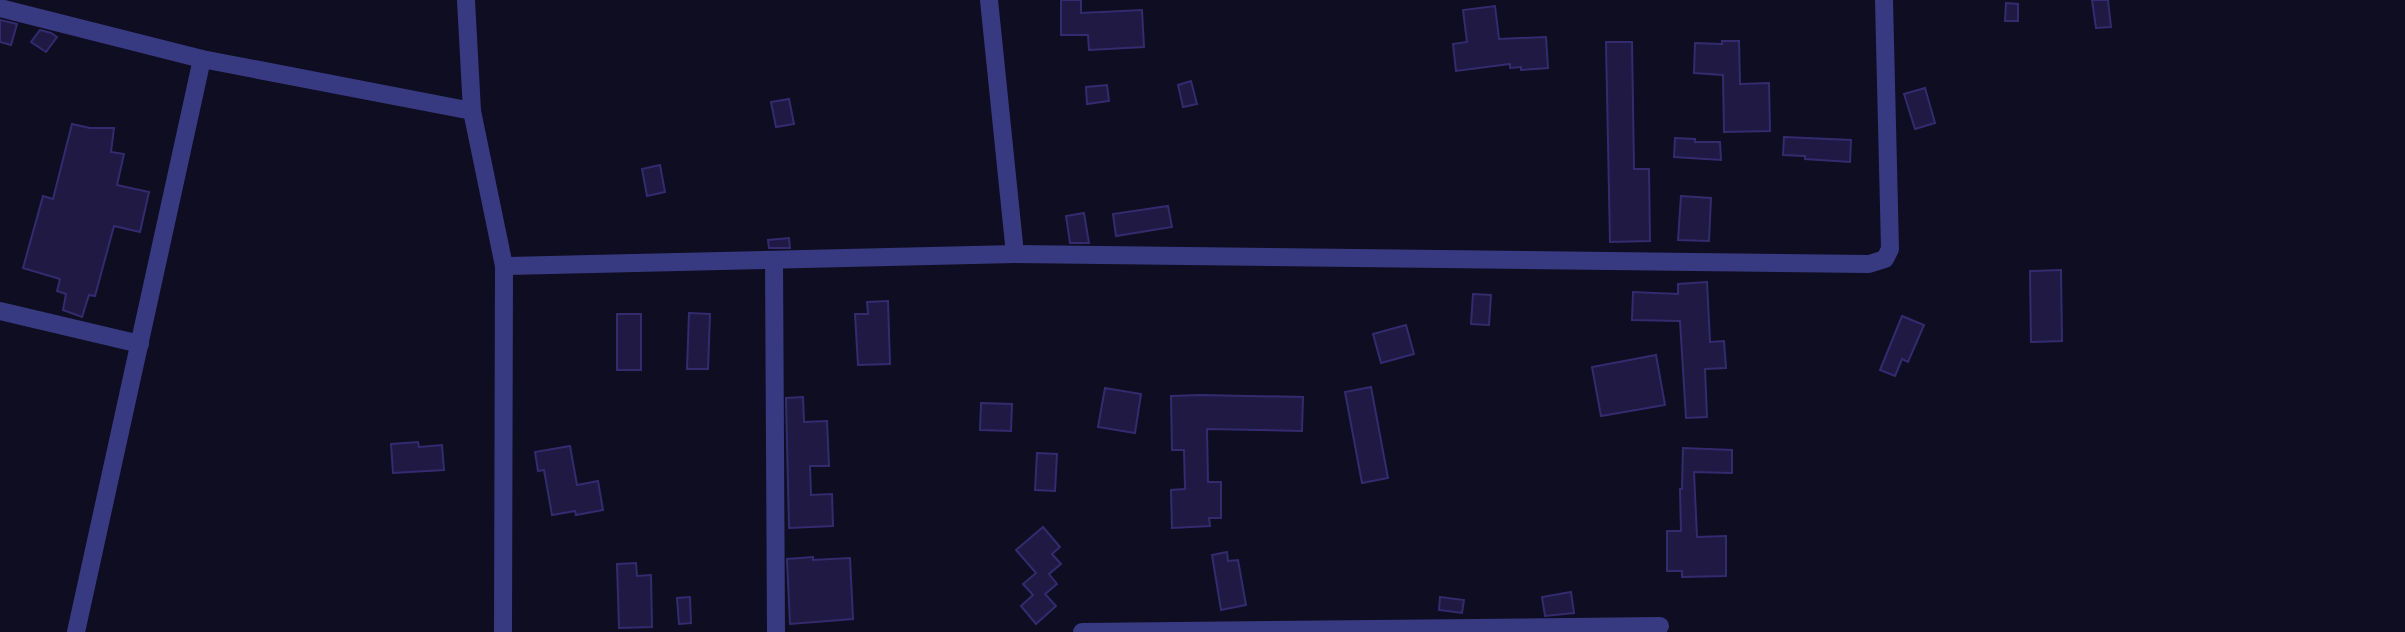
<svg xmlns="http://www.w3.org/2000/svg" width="2405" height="632" font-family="'DejaVu Sans',sans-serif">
<rect width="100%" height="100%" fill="#0f0d22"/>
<g fill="#1f1943" stroke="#342b6f" stroke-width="2">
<path d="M1061,0h20v13l61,-3 2,37 -55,3 -1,-15h-27z"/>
<path d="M2092,0h16l3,27 -15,1z"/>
<path d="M2006,3l12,1v17h-13z"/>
<path d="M1495,6l4,33 47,-2 2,31 -27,2v-3l-11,1v-4l-54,7 -3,-27 14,-2 -4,-32z"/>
<path d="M0,20l17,4 -6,21 -11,-3z"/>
<path d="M40,30l11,3 6,4 -11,15 -15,-10z"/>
<path d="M1722,41h17l1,43 29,-1 1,48 -46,1 -1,-57 -29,-2 1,-30 27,1z"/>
<path d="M1606,42h26l2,127h15l1,72 -40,1z"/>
<path d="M1191,81l6,23 -14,3 -5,-22z"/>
<path d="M1107,85l2,16 -22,3 -1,-17z"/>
<path d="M1925,88l10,35 -20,6 -11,-35z"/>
<path d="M789,99l5,25 -18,3 -5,-25z"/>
<path d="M72,124l18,4h24l-3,24 13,2 -7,31 32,7 -9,40 -26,-6 -19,70 -6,-1 -7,22 -19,-7 3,-16 -9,-3 3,-12 -37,-11 20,-72 10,3z"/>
<path d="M1784,137l67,3 -1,22 -45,-3v-3l-22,-1z"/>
<path d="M1675,138l20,1v3h25l1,18 -47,-3z"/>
<path d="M660,165l5,27 -18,4 -5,-27z"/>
<path d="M1681,196l30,2 -2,43 -31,-1z"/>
<path d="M1168,206l4,21 -56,9 -3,-22z"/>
<path d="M1084,213l5,30h-19l-4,-27z"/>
<path d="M789,238l1,10h-21l-1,-8z"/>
<path d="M2061,270l1,71 -31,1 -1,-71z"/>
<path d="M1707,282l3,60 14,-1 2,27 -21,1 2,48 -21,1 -6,-97 -48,-1 1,-28 45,2v-10z"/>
<path d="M1473,294l18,1 -2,30 -18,-1z"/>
<path d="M888,301l2,63 -32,1 -3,-51h13l-1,-12z"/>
<path d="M689,313l21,1 -2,55h-21z"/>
<rect x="617" y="314" width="24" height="56"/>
<path d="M1902,316l22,9 -16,37 -6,-3 -7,17 -15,-6z"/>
<path d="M1406,325l8,29 -33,9 -8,-29z"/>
<path d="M1656,355l9,50 -64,11 -9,-49z"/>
<path d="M1371,387l17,91 -26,5 -17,-91z"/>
<path d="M1105,388l36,6 -6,39 -37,-6z"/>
<path d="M1200,395l103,2 -1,34 -95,-2 1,53h13v36h-12l1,8 -38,2 -1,-38 14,-1 -1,-39h-12l-1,-54z"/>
<path d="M803,397l1,25 23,-1 2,45h-19l1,29 21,-1 1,32 -44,2 -3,-130z"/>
<path d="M981,403l31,1 -1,27 -31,-1z"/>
<path d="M418,442l1,5 23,-2 2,25 -51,3 -2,-29z"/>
<path d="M570,446l7,39 21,-4 5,29 -27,5 -1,-4 -23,4 -8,-45 -6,1 -3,-19z"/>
<path d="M1683,448l49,2v23l-38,-1 3,65 29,-1v40l-44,1v-6h-15v-40h14l-1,-42h2z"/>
<path d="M1037,453l20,1 -2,37 -20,-1z"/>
<path d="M1043,527l17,20 -8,7 9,10 -12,10 8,10 -12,10 11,12 -20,18 -15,-18 12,-11 -10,-11 13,-11 -20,-23z"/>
<path d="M1227,552l1,9 10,-1 8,45 -25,5 -9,-55z"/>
<path d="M813,557v3l37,-2 3,61 -63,5 -3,-65z"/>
<path d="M636,563l1,13 14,-1 1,52 -33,1 -2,-64z"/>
<path d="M1571,592l3,21 -29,3 -3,-19z"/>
<path d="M690,597l1,26 -12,1 -2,-26z"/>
<path d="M1440,597l24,3 -2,13 -23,-3z"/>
</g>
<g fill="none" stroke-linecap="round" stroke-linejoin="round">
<g stroke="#383a81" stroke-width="18">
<path d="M466,0l6,111 32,155 -1,366"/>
<path d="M989,0l26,254"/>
<path d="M0,8l202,51 270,52"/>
<path d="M774,260l2,372"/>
<path d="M504,266l511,-12 854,10 16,-5 5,-10 -6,-249"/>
<path d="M0,311l140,33"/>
<path d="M76,632l126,-573"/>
<path d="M1082,632l578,-6"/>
</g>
</g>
</svg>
